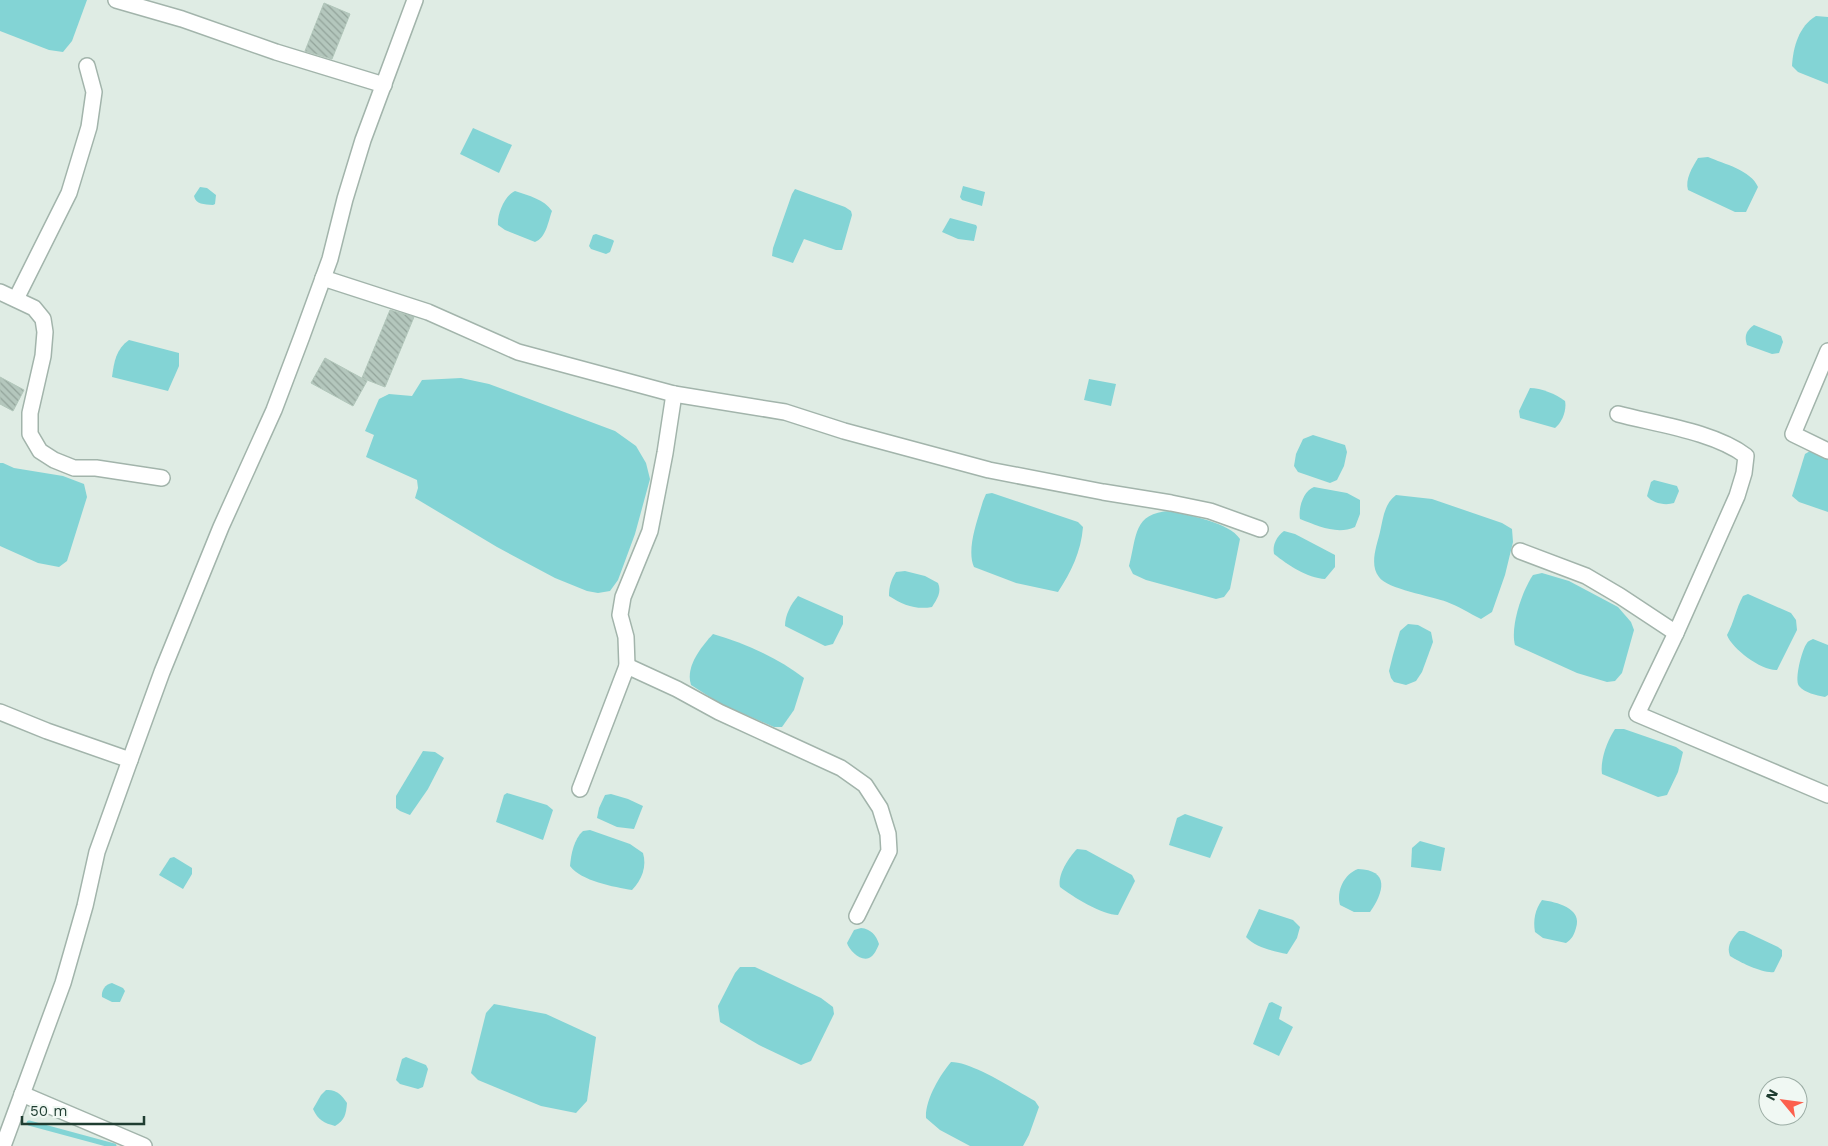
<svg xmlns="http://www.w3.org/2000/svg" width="1828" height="1146" font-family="'Work Sans',sans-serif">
<defs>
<pattern id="building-back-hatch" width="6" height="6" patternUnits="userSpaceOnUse" patternTransform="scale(1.25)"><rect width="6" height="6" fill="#b4c7bd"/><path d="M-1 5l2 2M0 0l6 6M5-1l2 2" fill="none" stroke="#92a39a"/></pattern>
</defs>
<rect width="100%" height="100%" fill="#dfece4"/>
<g fill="#83d4d5">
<path d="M0,0h87l-15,41 -9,11 -14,-2 -49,-19z"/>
<path d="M1816,16l12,1v67l-30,-12 -6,-6c1,-19 7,-40 24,-50z"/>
<path d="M473,128l39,17 -13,28 -39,-19z"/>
<path d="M1708,157c16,7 43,13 50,30l-12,25h-11l-47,-22c-3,-11 4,-22 10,-32z"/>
<path d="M963,186l22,6 -3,14 -20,-6 -2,-3z"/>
<path d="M200,187l7,1 9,7 -1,9 -2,1c-9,-1 -17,0 -19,-9z"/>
<path d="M795,189l50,18 6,4 1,4 -10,35h-6l-32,-11 -11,24 -21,-7 1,-8 19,-54z"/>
<path d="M515,191c14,5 29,8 37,20 -4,11 -6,27 -17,31l-30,-12 -7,-5c-1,-11 7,-30 17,-34z"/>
<path d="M950,218l26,7 1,2 -3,14 -16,-2 -16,-7z"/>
<path d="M596,234l17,6 1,1 -4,11 -4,2 -15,-5 -2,-3 4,-11z"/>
<path d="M1754,325l27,11 2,6 -4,11 -7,1 -25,-9c-3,-9 -1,-14 7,-20z"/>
<path d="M129,340l50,13v13l-11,25 -56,-14c2,-15 4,-28 17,-37z"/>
<path d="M461,378l28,6 126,47 21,15 10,17 4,16 -15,55 -17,46 -8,11 -12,2 -11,-2 -32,-13 -58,-31 -82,-49 3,-10 -1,-8 -51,-23 8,-22 -9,-4 14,-32 10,-5 23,2 10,-16z"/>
<path d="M1089,379l27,5 -5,22 -27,-6z"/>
<path d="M1530,388c11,0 26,6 35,13 2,9 -3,22 -10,27l-35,-10 -1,-7z"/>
<path d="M1313,435l32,10 2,7 -3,14 -7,14 -7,3 -32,-11 -4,-6 2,-12 7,-15z"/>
<path d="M1810,451l18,5v56l-29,-10 -7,-6 13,-42z"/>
<path d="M0,463h3l11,5 49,8 21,8 3,13 -20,64 -8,6 -21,-4 -38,-17z"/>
<path d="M1654,480l23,6 2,5 -5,12c-9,3 -22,0 -27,-7l4,-14z"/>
<path d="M1314,487l33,6 13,7v14l-5,13c-18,8 -37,-1 -55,-8 -2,-10 3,-28 14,-32z"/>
<path d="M992,493l86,29 5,5c-2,25 -12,45 -25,65l-42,-9 -42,-16c-8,-18 4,-48 9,-66l3,-7z"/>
<path d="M1396,495l36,4 70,24 10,6 1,13 -8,33 -13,37 -11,7c-12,-6 -23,-13 -34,-17 -16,-6 -60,-13 -68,-25 -10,-12 -2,-32 1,-45 3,-13 4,-28 16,-37z"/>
<path d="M1170,511c20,5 59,11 70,28l-10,50 -6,8 -8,2 -70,-19 -13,-6 -4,-8c8,-30 4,-53 41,-55z"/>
<path d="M1284,531l11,3 40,21v12l-10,12c-18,-1 -37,-14 -51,-25 -2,-9 3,-18 10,-23z"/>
<path d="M905,571l20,5 13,7c4,9 -1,16 -6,24 -16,3 -29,-2 -43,-11 0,-9 2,-16 7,-24z"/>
<path d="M1542,573l27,8 49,26 13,15 3,8 -12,43 -7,8 -8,1 -30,-9 -62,-28c-5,-18 7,-54 18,-70z"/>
<path d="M1748,594l43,19 5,7 1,10 -20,40c-15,1 -45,-21 -50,-35 7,-12 9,-27 16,-39z"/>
<path d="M798,596l45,20v8l-10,20 -8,2 -40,-20c0,-11 6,-22 13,-30z"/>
<path d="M1408,624l10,1 13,7 2,10 -11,30 -6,9 -10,4 -12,-3 -3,-4 -2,-7 4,-16 7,-24z"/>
<path d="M713,634c32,9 65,24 91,44l-10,32 -12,17h-8l-53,-23 -30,-19c-6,-18 10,-38 22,-51z"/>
<path d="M1813,639l15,6v50l-3,2c-9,-2 -20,-4 -26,-11 -5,-6 3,-37 8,-43 2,-3 3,-2 6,-4z"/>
<path d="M1615,729h9l52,18 7,5 -5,20 -11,23 -9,2 -56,-23c-2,-14 5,-33 13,-45z"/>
<path d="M423,751l12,1 9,6 -16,31 -18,26 -10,-4 -4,-3v-12z"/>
<path d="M507,793l40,12 6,5 -10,30 -47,-18 8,-27z"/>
<path d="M611,794l17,5 15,7 -9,23 -17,-2 -20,-9 2,-10 6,-13z"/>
<path d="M1185,814l38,13 -13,31 -41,-13 8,-27z"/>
<path d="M590,830l40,14 13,9c4,13 -1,27 -11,37 -18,-3 -51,-9 -62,-24 1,-12 4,-27 13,-35z"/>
<path d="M1420,841l25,7 -4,23 -30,-4 1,-19z"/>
<path d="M1077,849l9,1 46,25 3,6 -17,34c-16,0 -45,-18 -58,-28 -3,-12 9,-30 17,-38z"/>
<path d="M174,857l18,11v6l-9,15 -24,-14 11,-17z"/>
<path d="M1358,869c32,1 26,23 12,43h-16l-14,-7c-4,-14 4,-31 18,-36z"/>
<path d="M1542,900c14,2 41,8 34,28 -2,7 -4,11 -10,15l-23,-5 -8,-6c-2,-12 0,-22 7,-32z"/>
<path d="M1259,909l34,11 7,7 -3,11 -10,16c-13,-3 -31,-6 -41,-17z"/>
<path d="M861,928c10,1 15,7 18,16 -2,5 -5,12 -10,14 -8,4 -20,-8 -22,-15l7,-13z"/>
<path d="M1739,931h5l34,16 4,3v6l-8,16c-10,2 -35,-10 -44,-16 -4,-10 2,-18 9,-25z"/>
<path d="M740,967h15l66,31 12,9 1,7 -23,47 -10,4 -42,-20 -39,-23 -2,-16 17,-33z"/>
<path d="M112,983l11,5 2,3 -5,11h-8l-10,-5c-1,-6 3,-13 10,-14z"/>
<path d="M1272,1002l10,5 -3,12 14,8 -14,29 -26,-12 16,-41z"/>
<path d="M494,1004l52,10 50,23 -9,64 -11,12 -35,-7 -63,-26 -7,-7 15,-60z"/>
<path d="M406,1057l20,8 2,4 -5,18 -5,2 -18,-5 -4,-4 6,-21z"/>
<path d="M951,1062c22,0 64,28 84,39l4,6 -10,28 -6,11h-53l-30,-16 -14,-12c-1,-18 14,-43 25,-56z"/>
<path d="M326,1090c10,-1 16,5 21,13 -1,11 -2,17 -12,23 -11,-3 -17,-6 -22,-17l8,-14z"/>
</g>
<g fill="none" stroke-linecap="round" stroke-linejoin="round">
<path stroke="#83d4d5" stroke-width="5" d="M29,1123l85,23"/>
</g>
<g fill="url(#building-back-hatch)" stroke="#b1c6ba">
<path d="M324,3l26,11 -18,45 -27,-8z"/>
<path d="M390,310l24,7 -29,70 -23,-9z"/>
<path d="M325,358l42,23 -14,25 -42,-23z"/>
<path d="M0,377l24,13 -11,21 -13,-7z"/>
</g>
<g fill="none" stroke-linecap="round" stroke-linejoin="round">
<defs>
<g id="street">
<path d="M116,0l66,19 94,33 108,33"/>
<path d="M323,278l105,34 90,40 156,42 111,18 59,19 145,39 114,22 68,11 39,8 50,18"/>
<path d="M0,292l34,16 9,11 2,13 -2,24 -13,57v21l10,17 14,9 20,8h22l66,10"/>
<path d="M16,299l53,-106 20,-66 5,-35 -7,-26"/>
<path d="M1828,351l-35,83 35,17"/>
<path d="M1618,414c38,10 97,18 128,42l-2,17 -7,23 -61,137 -39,81 191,81"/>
<path d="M1520,551l66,25 34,20 56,37"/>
<path d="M627,666l-1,-29 -6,-22 3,-18 27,-66 15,-78 9,-59"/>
<path d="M0,712l47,19 83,29"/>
<path d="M580,789l47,-123 50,23 42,23 122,56 24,17 15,23 8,26 1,17 -32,65"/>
<path d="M22,1094l122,52"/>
<path d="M3,1146l60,-163 22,-77 12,-54 33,-92 32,-88 59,-145 53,-117 28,-74 28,-77 15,-60 18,-59 52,-140"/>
</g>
</defs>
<use href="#street" stroke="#a2b4ab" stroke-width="18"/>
<use href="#street" stroke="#fff" stroke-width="15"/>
</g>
<g transform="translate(1783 1101) rotate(299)"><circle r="24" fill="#f0f8f3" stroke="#9cada5"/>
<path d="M0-4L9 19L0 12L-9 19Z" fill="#fc604d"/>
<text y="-8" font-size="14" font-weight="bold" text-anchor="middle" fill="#1f3d31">N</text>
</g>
<path d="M22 1116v8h122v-8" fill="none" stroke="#1f3d31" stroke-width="2.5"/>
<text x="30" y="1116" font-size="15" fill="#1f3d31" stroke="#f0f8f3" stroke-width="4" paint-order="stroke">50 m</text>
</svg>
